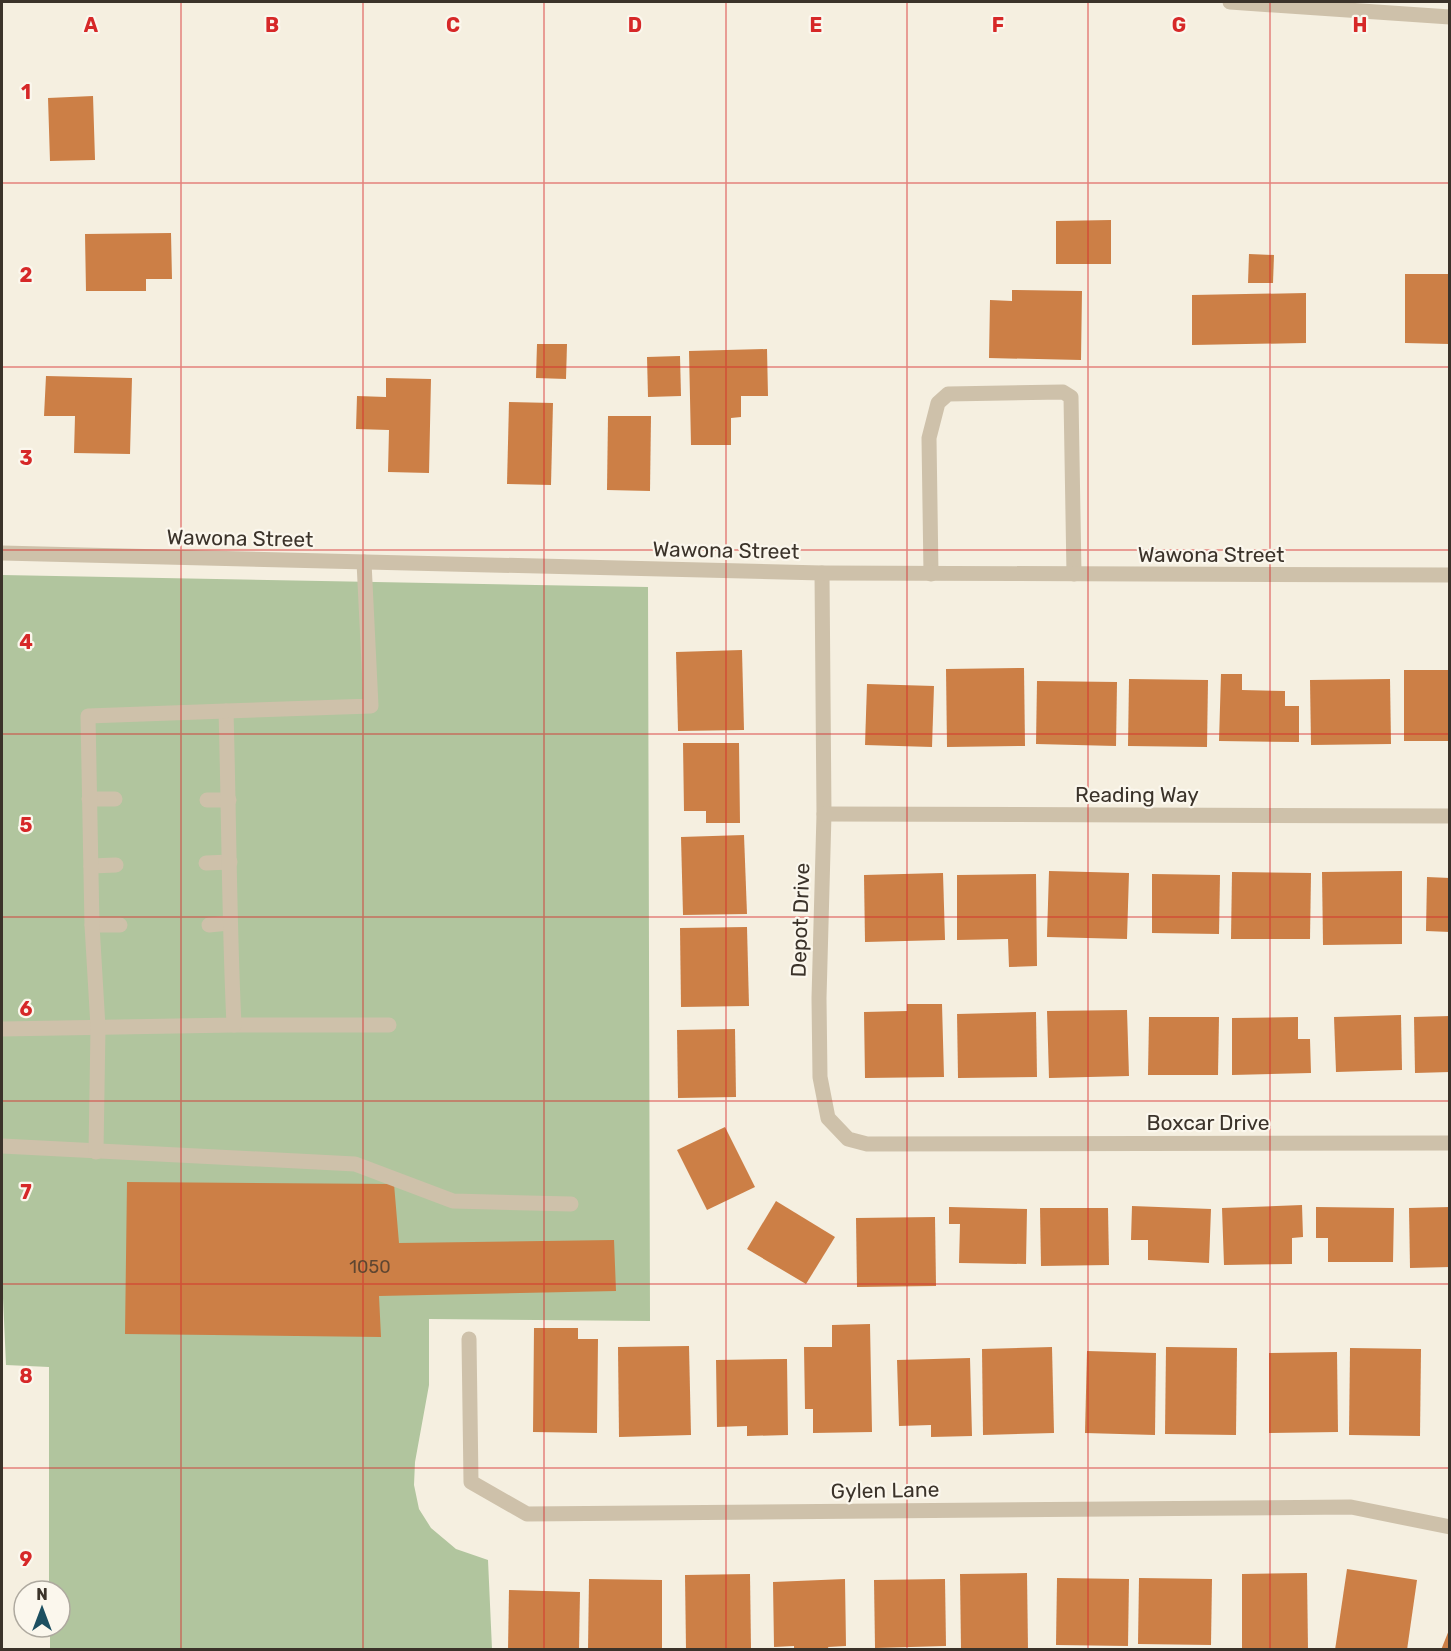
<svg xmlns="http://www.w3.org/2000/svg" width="1451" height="1651" font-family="Rubik,sans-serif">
<rect width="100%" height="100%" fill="#f5efe0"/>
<path fill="#b1c59e" d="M2,575l646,12 2,734 -221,-2v66l-14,77 -1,23 5,24 12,19 25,21 32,11 4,89h-442v-22h10v-36h-11v-224l-43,-2 -4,-89z"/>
<g fill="#cc7f46">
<path d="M93,96l2,64 -45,1 -2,-63z"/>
<path d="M1111,220v44h-55v-43z"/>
<path d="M171,233l1,46h-26v12h-60l-1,-57z"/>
<path d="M1249,254l25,1 -1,28h-25z"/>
<path d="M1405,274h45l-1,70 -44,-1z"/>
<path d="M1012,290l70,1 -1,69 -92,-2 1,-58 22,1z"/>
<path d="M1306,293v50l-114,2v-50z"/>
<path d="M537,344h30l-1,35 -30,-1z"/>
<path d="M767,349l1,47h-27v21l-10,1v27h-40l-2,-94z"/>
<path d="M680,356l1,40 -33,1 -1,-40z"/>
<path d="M46,376l86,2 -2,76 -56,-1 1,-37h-31z"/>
<path d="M386,378l45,1 -2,94 -41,-1 1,-42 -33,-1 1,-33 29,1z"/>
<path d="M509,402l44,1 -2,82 -44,-1z"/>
<path d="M608,416h43l-1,75 -43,-1z"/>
<path d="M742,650l2,80 -66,1 -2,-79z"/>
<path d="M1024,668l1,78 -78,1 -1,-78z"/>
<path d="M1404,670h44l2,71h-46z"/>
<path d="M1221,674h21v16l43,1v15h14v36l-80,-1z"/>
<path d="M1129,679l79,1 -1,67 -79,-1z"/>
<path d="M1390,679l1,65 -80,1 -1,-65z"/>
<path d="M1037,681l80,1 -1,64 -80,-2z"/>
<path d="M867,684l67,2 -2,61 -67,-2z"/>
<path d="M683,743h56l1,80h-34v-12h-22z"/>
<path d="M744,835l3,79 -64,1 -2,-78z"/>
<path d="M1049,871l80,2 -2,66 -80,-2z"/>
<path d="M1402,871v73l-79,1 -1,-73z"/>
<path d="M1232,872l79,1 -1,66h-79z"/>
<path d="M943,873l2,67 -80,2 -1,-67z"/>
<path d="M1036,874l1,92 -28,1 -1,-28 -51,1v-65z"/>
<path d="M1152,874l68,1 -1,59 -67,-1z"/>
<path d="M1427,877l23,1v54l-24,-1z"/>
<path d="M747,927l2,79 -68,1 -1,-79z"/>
<path d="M907,1004h35l2,73 -79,1 -1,-66 43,-1z"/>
<path d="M1127,1010l2,66 -80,2 -2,-67z"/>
<path d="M1036,1012l1,65 -79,1 -1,-64z"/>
<path d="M1401,1015l1,55 -66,2 -2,-55z"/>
<path d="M1450,1016v56l-35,1 -1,-56z"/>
<path d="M1149,1017h70l-1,58h-70z"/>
<path d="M1298,1017v22h12l1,34 -79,2v-57z"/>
<path d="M735,1029l1,68 -58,1 -1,-68z"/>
<path d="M725,1127l30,60 -48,23 -30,-60z"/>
<path d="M127,1182l267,2 5,59 215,-3 2,51 -237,5 2,41 -256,-3z"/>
<path d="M776,1201l59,36 -29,47 -59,-35z"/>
<path d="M1302,1205l1,32 -11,1v26l-68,1 -2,-57z"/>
<path d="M1132,1206l79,3 -2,54 -61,-3v-20h-17z"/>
<path d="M949,1207l78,2 -1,55 -67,-1 1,-39h-11z"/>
<path d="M1316,1207l78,1 -1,54h-65v-24h-12z"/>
<path d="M1450,1207v60l-40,1 -1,-60z"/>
<path d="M1040,1208h68l1,57 -68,1z"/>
<path d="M935,1217l1,69 -79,1 -1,-69z"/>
<path d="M870,1324l2,108 -59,1v-24h-8l-1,-62h28v-22z"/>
<path d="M534,1328h44v11h20l-1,94 -64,-1z"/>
<path d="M689,1346l2,89 -72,2 -1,-90z"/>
<path d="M1052,1347l2,86 -71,2 -1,-86z"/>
<path d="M1166,1347l71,1 -1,87 -71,-1z"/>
<path d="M1350,1348l71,1 -1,87 -71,-1z"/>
<path d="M1087,1351l69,2 -1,82 -70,-2z"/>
<path d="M1337,1352l1,80 -69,1v-80z"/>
<path d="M970,1358l2,78 -41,1v-12l-32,1 -2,-66z"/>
<path d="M787,1359l1,76 -41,1v-10l-30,1 -1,-67z"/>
<path d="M1347,1569l70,11 -10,70h-72z"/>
<path d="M1027,1573l1,77h-67l-1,-76z"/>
<path d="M1307,1573l1,77h-66v-76z"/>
<path d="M750,1574l1,76h-65l-1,-75z"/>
<path d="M1057,1578l72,1 -1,67 -72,-1z"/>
<path d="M1139,1578l73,1 -1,66 -73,-1z"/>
<path d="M589,1579l73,1v70h-74z"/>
<path d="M845,1579l1,67 -18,1 1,3h-35v-4l-20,1 -1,-65z"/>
<path d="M945,1579l1,67 -71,2 -1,-68z"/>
<path d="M509,1590l71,2 -1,58h-71z"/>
<path d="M1449,1630l1,20h-9z"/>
</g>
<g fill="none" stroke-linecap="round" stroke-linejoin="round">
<g stroke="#cec1aa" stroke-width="15">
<path d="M1230,2l220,15"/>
<path d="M931,574l-2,-136 9,-35 10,-9 115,-2 8,5 3,177"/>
<path d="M89,799h26"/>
<path d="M207,800h22"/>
<path d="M206,863l24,-1"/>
<path d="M91,866l25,-1"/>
<path d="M92,925h28"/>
<path d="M209,925l20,-2"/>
<path d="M234,1025h155"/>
<path d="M2,1029l232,-4c-5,-104 -5,-209 -8,-314l145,-5 -7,-144"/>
<path d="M2,1146l353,18 98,37 118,3"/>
<path d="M96,1152l2,-125 -6,-102 -4,-209 138,-5"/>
</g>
<g stroke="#cec1aa" stroke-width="15">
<path d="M822,573l2,241 -5,184 1,79 8,41 20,21 19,5 583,-1"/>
<path d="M824,814l626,2"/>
<path d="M469,1339l2,143 56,32 824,-7 99,20"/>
</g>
<path stroke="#cec1aa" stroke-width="15" d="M2,553l820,20 628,2"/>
</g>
<path fill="none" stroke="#d62828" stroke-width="1.5" stroke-opacity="0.55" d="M181,2v1648M363,2v1648M544,2v1648M726,2v1648M907,2v1648M1088,2v1648M1270,2v1648M2,183h1448M2,367h1448M2,550h1448M2,734h1448M2,917h1448M2,1101h1448M2,1284h1448M2,1468h1448"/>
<g text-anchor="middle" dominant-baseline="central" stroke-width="4.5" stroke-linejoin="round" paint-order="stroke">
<g font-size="18" fill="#5f4631">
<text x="370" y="1267">1050</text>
</g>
<g font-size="21" fill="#3b332a" stroke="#fbf7ed">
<text transform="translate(240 538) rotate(1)">Wawona Street</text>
<text transform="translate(726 550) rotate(1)">Wawona Street</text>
<text x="1211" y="554">Wawona Street</text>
<text x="1137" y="794">Reading Way</text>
<text transform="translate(800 920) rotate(-88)">Depot Drive</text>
<text x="1208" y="1122">Boxcar Drive</text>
<text transform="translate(885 1490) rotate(-1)">Gylen Lane</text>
</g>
</g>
<g font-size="20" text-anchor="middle" font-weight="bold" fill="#d62828" stroke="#fbf7ed" stroke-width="4.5" stroke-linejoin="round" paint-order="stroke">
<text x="91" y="32">A</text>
<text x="272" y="32">B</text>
<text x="453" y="32">C</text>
<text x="635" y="32">D</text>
<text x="816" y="32">E</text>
<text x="998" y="32">F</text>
<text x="1179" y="32">G</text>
<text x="1360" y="32">H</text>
<text x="26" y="99">1</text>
<text x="26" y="282">2</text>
<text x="26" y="465">3</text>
<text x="26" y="649">4</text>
<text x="26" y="832">5</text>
<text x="26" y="1016">6</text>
<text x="26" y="1199">7</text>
<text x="26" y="1383">8</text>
<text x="26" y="1566">9</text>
</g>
<rect width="1451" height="1651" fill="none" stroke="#3b332a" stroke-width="6"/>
<g transform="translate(42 1609)"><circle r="28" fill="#fbf7ed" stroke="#aea99f" stroke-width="1.5"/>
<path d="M0-4.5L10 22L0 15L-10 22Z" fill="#1c4f60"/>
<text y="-9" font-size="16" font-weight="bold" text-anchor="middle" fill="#3b332a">N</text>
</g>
</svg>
